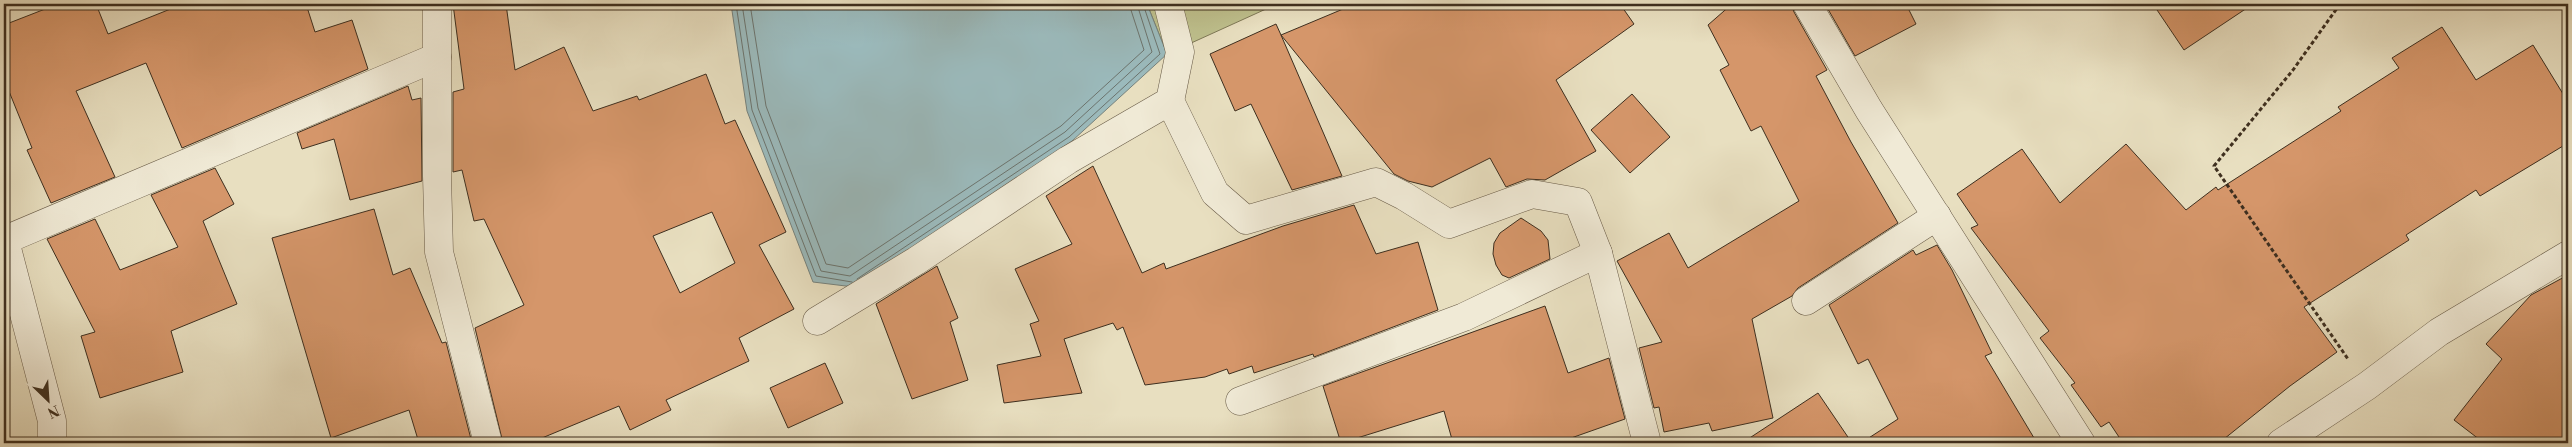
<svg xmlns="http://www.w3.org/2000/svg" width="2572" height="447" font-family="'Libre Bodoni',serif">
<rect width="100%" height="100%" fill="#e8dfc0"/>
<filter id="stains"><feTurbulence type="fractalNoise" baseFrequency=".004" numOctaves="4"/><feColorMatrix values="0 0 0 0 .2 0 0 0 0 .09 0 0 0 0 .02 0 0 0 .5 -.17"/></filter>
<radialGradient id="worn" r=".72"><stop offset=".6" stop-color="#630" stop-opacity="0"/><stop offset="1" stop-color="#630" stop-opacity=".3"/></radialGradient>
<path fill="#bec08d" stroke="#7e7856" d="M1147,4h130l-110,50z"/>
<path fill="#9bbabc" stroke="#76827d" d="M731,4h416l20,50 -95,87 -218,146 -41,-5 -66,-171z"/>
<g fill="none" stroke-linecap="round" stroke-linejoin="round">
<g stroke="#6c746e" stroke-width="1">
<path d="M736,4l16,106 64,166 36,6"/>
<path d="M742,4l16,104 63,163 29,5 215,-144 87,-80 -15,-48"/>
<path d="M750,4l16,102 60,158 22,4 213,-142 83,-76 -15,-46"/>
<path d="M857,279l212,-142 91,-83 -17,-50"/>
</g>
</g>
<g fill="#d5966a" stroke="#3e2f1f" fill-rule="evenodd">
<path d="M58,4h38l12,30 75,-30h123l9,28 37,-12 16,49 -186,79 -36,-85 -70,28 39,86 -64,26 -24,-53 5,-2 -28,-69v-54z"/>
<path d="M453,4h53l9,66 49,-23 29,64 44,-15 2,4 67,-26 19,50 10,-4 51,112 -27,13 35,64 -55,29 10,23 -83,39 5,10 -41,20 -11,-24 -89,37h-27l-28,-115 49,-23 -40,-86 -10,2 -12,-51 -9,2v-80l11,-3zM712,212l23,51 -55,30 -27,-57z"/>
<path d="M1355,4h265l14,20 -78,56 40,71 -51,29 -18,-1 -21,8 -16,-29 -58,29 -24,-6 -14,-7 -113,-139 61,141 -50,14 -41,-86 -16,7 -25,-57 66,-30 5,11z"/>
<path d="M1732,4h59l3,8 33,58 -11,6 35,66 47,81 -100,65 -6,8 -40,23 21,99 -61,13 -3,-8 -45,9 -5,-25 -5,1 -15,-60 23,-6 -45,-81 52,-28 19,35 111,-67 -38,-75 -10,5 -31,-61 9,-5 -21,-40z"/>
<path d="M1825,4h81l10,20 -61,32z"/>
<path d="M2153,4h100l-69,46z"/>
<path d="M2442,27l34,53 57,-35 35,57v41l-88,53 -4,-6 -70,45 3,5 -105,67 33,45 -47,34 -71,57h-96l-14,-21 -8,5 -30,-42 4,-2 -35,-45 9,-7 -78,-103 7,-3 -21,-31 65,-45 38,54 66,-59 60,66 30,-23 2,3 123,-79 -3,-4 61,-39 -7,-10z"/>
<path d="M408,86l4,14 9,-2 1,83 -72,19 -16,-61 -32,10 -5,-16z"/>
<path d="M1632,94l38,43 -40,36 -39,-43z"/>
<path d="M1093,166l49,107 22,-10 2,6 117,-43 71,-21 22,49 42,-12 20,68 -124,47 -1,-3 -59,19 -2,-7 -23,8 -2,-5 -22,8 -60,8 -22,-58 -6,3 -4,-7 -49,16 18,54 -78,10 -7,-38 44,-9 -11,-32 9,-3 -24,-52 57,-25 -26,-48z"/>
<path d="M215,168l19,36 -31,17 34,83 -66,27 12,41 -83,26 -19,-62 14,-4 -48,-93 48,-20 25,51 58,-23 -27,-52z"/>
<path d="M374,209l19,66 17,-7 32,75 4,-1 26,101h-53l-10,-33 -78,28 -59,-200z"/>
<path d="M1521,218l20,13 7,9 2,19 -41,19 -7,-3 -6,-10 -3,-11 1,-11 6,-10z"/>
<path d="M1937,245l15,25 40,83 -7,3 52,87h-176l37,-24 -30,-60 -10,5 -29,-59 84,-55 3,5z"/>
<path d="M937,266l21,52 -8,4 18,58 -56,19 -36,-95z"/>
<path d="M2568,275v168h-84l-30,-23 48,-61 -16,-15 45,-49z"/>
<path d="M1545,306l23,67 41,-15 16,61 -68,24h-104l-9,-32 -103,32 -18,-57z"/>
<path d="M825,363l18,40 -55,25 -18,-40z"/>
<path d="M1818,393l34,50h-110z"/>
</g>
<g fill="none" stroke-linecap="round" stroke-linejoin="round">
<defs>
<g id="minor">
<path d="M437,4v172l2,76 49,191"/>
<path d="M1807,4l62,106 212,333"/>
<path d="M1170,101l45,92 31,27 130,-38 28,14 45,28 83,-30 46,8 20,51 49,190"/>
<path d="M4,237l48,184v22"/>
<path d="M5,240l432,-183"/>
<path d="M1806,301l131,-85"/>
<path d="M817,321l99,-60 152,-101 102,-59 10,-49 -12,-48"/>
<path d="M1240,401l224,-84 134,-64"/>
<path d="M2281,443l86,-57 72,-54 129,-77"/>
</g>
</defs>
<use href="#minor" stroke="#685b47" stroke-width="29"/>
<path stroke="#3e2f1f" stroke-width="3" stroke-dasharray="4 2.5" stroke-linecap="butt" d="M2340,4l-47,66 -79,96 134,193"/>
<use href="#minor" stroke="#f0ead6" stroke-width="28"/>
</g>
<rect width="2572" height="447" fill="none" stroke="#e8dfc0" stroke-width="20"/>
<rect x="5" y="5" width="2562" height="437" fill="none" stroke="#3e2f1f" stroke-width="2.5"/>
<rect x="10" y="10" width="2552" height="427" fill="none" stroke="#3e2f1f"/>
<g transform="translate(48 400) rotate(155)" stroke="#f0ead6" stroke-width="4" paint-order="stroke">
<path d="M0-4L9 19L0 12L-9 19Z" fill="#3e2f1f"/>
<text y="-8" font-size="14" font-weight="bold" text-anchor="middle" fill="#3e2f1f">N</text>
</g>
<rect width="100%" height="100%" filter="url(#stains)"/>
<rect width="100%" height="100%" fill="url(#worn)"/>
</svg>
